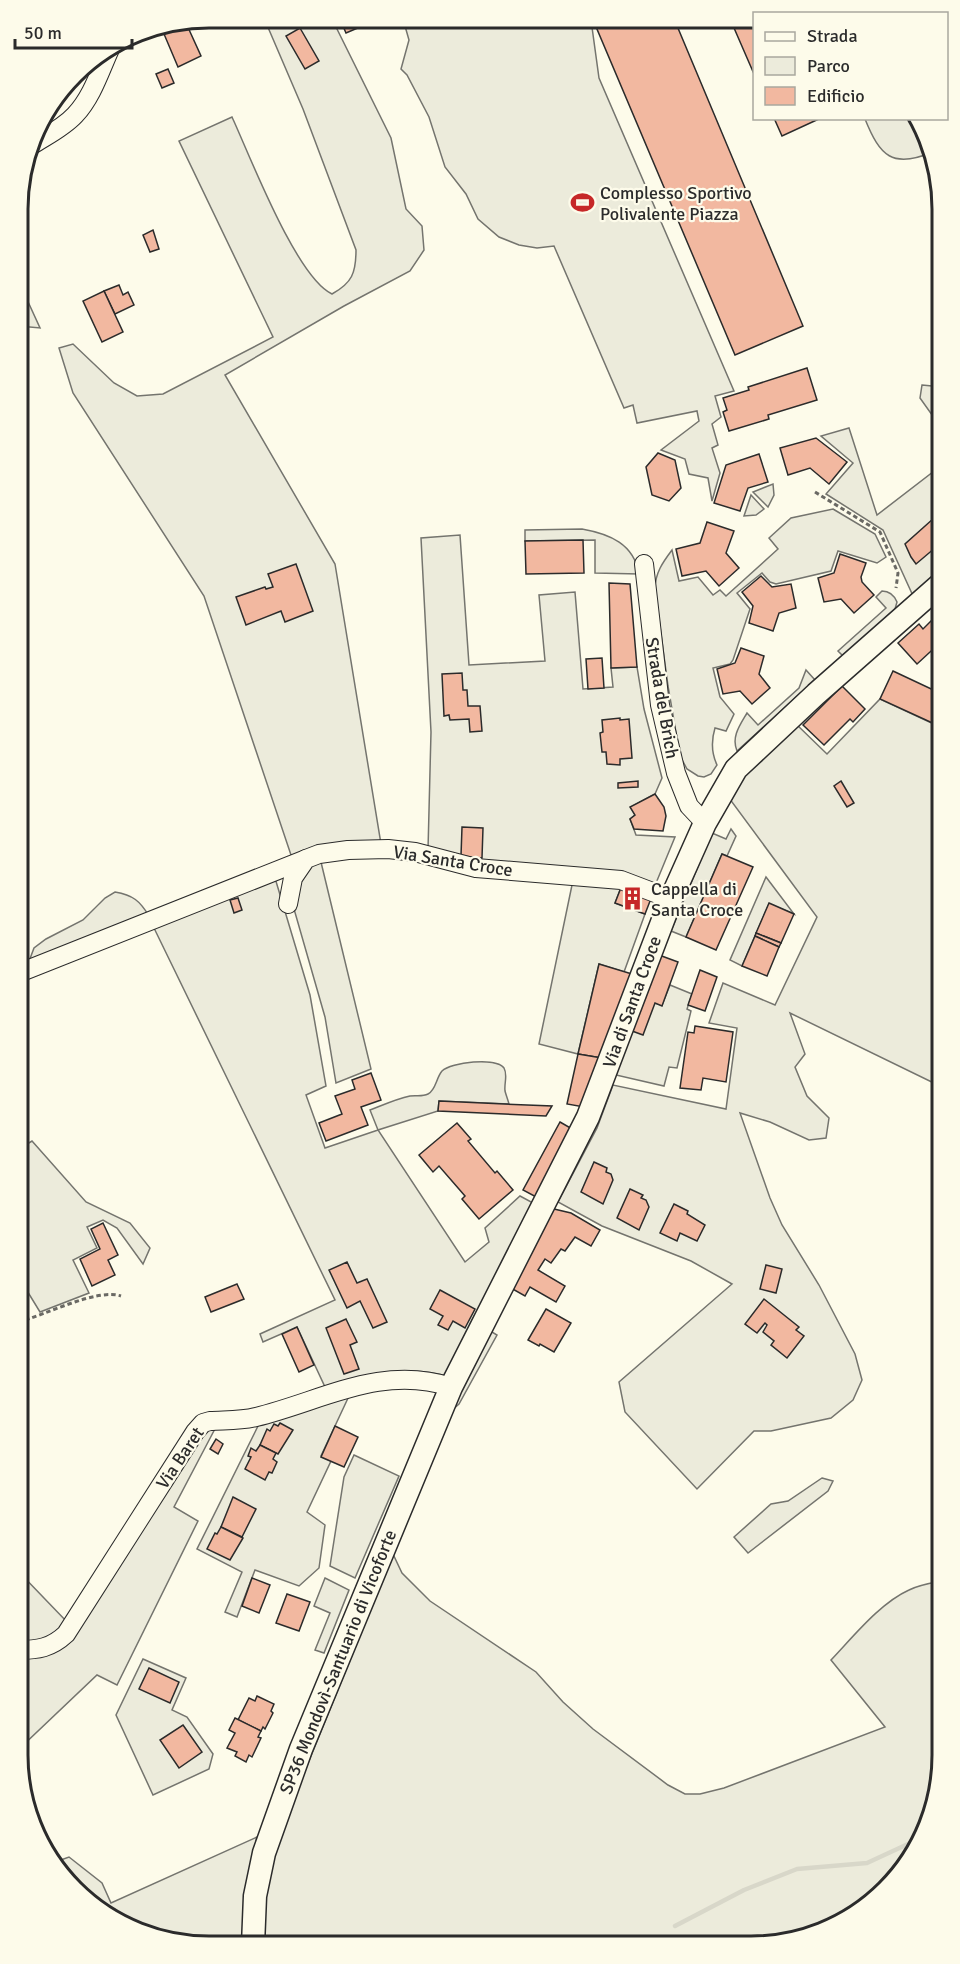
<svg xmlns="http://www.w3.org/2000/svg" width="960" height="1964" font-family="Signika,sans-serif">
<rect width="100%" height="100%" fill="#fdfbea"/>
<g fill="#ecebdb" stroke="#74746e" stroke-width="1.5">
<path d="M264,18l68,1 59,119 15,71 16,17 2,24 -14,21 -66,35 -119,69 110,189 46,280 -89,14 -88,-262 -131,-203 -14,-45 14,-4 41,39 23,13 26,-2 110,-57 -94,-196 53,-24c18,39 64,160 100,177 20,-11 24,-21 24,-44l-53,-141z"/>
<path d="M403,19l188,1 8,58 135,313 -19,5 6,21 -9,7 6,21 -6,3 8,25 -8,28 -4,-23 -19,-4 -4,-15 -24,-9 38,-29 -2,-10 -60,12 -4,-18 -9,3 -70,-162 -17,2 -18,-3 -20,-8 -21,-18 -12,-25 -21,-27 -16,-50 -22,-42 -6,-6 8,-29z"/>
<path d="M865,119h47l21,33c-41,17 -53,4 -68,-33z"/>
<path d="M19,282l21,46 -21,-2z"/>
<path d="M922,385l20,2v42l-22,-31z"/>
<path d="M849,428l28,87 65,-50v108l-28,25 -31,-68 -57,-36 27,-31 -32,-27z"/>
<path d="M773,484l1,11 -6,12 -15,-15z"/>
<path d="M751,495l13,14 -8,6 -12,1z"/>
<path d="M833,509l42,25 11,23 -9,6 -39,-12 -7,20 -55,13 -6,-2 -8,-9 -25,20 13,16 -17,51 -3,4 -17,4 7,29 14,17 -8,17 -11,-3c-4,13 -4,24 2,37l-6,9 -7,3 -6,-1 -11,-7 -7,-13 -12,-70 -13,-97c0,-16 8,-27 17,-39l7,31 19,-4 15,18 7,-5 6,6 52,-47 -9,-11 22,-20z"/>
<path d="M582,529c28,5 52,15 57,45l-44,-1v-33l-70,1v-11z"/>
<path d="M460,535l9,130 76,-4 -6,-66 36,-3 8,97 30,-2 -2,-19 26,-1 7,42 18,69 -7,16 -24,13 4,8 -5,4 6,16 39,2 -21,51 -176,-24 -50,-14 3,-118 -10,-194z"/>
<path d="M882,591c8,0 12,4 15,11l-2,7 -52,47 -5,-5 48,-43 -10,-11z"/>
<path d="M806,670l9,10 -78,71c-6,-14 3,-26 10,-38l11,12 41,-37z"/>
<path d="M880,699l58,27 4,-7v368l-152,-74 15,41 -10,13 12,29 22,22 -3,20 -17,2 -39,-18 -30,-9 30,85 12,27 37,60 36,69 7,26 -9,20 -22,18 -60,13h-17l-57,58 -72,-77 -6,-30 113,-98 -41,-23 -89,-35 -44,-24 39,-74 16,-43 113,24 11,-81 -28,-5 14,-40 52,22 42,-88 -88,-119 7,-16 59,-59 32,31z"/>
<path d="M731,829l5,7 -9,20 -5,-2 -36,83 -15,-6 41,-98 14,6z"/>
<path d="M320,858l51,211 -35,14 -11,-66 -31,-108 4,-29z"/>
<path d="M766,877l28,37 -25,-10 -27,62 -12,-6z"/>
<path d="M275,878l35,117 16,91 -20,9 19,53 53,-18 -8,-20c13,-5 26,-11 40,-14 6,-1 12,1 18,-2 8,-4 8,-16 14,-23 9,-9 54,-14 62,-3 4,7 0,15 1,23 1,4 3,9 4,13l-70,-3 -1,10 -60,19 87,132 24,-20 -4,-14 35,-32 15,8 -88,172c-43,-12 -80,1 -121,13l-29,-62 -34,15 -3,-8 75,-34 -182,-374z"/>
<path d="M572,885h50l-7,18 30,11 -21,58 -25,-8 -21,90 -39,-10z"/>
<path d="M115,892c18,3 25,9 34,24l-121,48 6,-16 12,-9 37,-19 22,-22z"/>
<path d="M670,985l22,9 -5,15 4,2 -14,57 -8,-1 -5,19 -48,-11 16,-44 23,-28 7,2z"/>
<path d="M32,1141l54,61 44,21 20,25 -7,16 -26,-36 -14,-8 -16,7 10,21 -24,12 16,33 -49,19 -22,-36 1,-127z"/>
<path d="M487,1329l10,6 -38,69 -8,7z"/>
<path d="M349,1396l-28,60 10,5 -24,51 18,13 -6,43 -20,18 -44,-16 -18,47 -12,-5 17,-40 -45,-23 63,-127z"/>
<path d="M217,1425l-43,82 24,14 -81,164 -20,-10 -79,75v-96l24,-1 153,-216z"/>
<path d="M354,1455l45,21 -44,102 -25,-12 14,-89z"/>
<path d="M822,1478l11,3 -5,10 -80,62 -14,-16 37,-33 17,-3z"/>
<path d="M393,1554l9,19 28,28 106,71 27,30 30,27 75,56 17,9h15l24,-6 161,-61 -54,-67c22,-23 49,-57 78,-70 10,-5 22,-7 33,-9v187l-14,60 -26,44 -45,42 -45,22 -61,10 -488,-1 1,-39 6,-35 15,-51z"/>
<path d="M18,1571l51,53 -8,10 -43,12z"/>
<path d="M325,1578l24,12 -25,63 -9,-3 15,-37 -16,-7z"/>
<path d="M143,1659l43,19 -14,32 15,7 26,37 -4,15 -56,26 -37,-80z"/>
<path d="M257,1837l-5,23 -9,84h-59l-48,-13 -53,-32 -25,-38 11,-4 33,26 9,20z"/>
</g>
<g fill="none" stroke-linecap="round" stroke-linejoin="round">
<path stroke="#d8d7c9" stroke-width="4.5" d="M675,1926l69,-36 53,-21 70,-6 54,-25"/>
</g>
<g fill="#f2b8a0" stroke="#2b2b2b" stroke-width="1.5">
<path d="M340,19h33l1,2 -28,12z"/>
<path d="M598,20l77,1 128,305 -68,29 -141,-333z"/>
<path d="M731,21h23v53z"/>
<path d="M186,23l15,33 -23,11 -14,-33 7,-3 -3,-5z"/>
<path d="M300,28l19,33 -14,8 -19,-33z"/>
<path d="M168,69l6,14 -12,5 -6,-14z"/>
<path d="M774,118h47l-39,18z"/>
<path d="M153,230l6,19 -9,3 -7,-17z"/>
<path d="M119,285l4,10 5,-3 6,13 -19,9 -11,-23z"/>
<path d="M942,287v25l-4,-1z"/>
<path d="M104,291l19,41 -21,10 -19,-41z"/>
<path d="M941,312h1v25l-4,-1z"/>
<path d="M807,368l10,32 -49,15 1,4 -40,12 -6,-19 4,-2 -4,-12 26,-8 -1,-3z"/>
<path d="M816,438l31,24 -18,22 -19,-16 -22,7 -8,-27z"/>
<path d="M658,453l17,7 6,28 -12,13 -17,-6 -6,-28z"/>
<path d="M759,454l9,28 -20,6 -8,23 -26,-8 12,-38z"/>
<path d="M934,518l8,10v14l-26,22 -5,-7 -6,-13z"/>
<path d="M707,522l27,9 -8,22 13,15 -20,18 -13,-15 -24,5 -6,-27 24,-6z"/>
<path d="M583,540l1,33 -58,1 -1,-33z"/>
<path d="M840,554l26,9 -5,14 1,5 12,13 -20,18 -13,-14 -17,3 -6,-24 16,-5z"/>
<path d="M296,564l17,47 -28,11 -4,-11 -35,14 -10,-28 29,-10 1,2 7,-2 -5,-13z"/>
<path d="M761,576l11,11 19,-3 5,24 -17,5 -6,18 -24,-8 4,-17 -11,-14z"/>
<path d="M609,583l21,1 7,83 -26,1z"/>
<path d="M933,619l9,9v13l-25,23 -19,-21 21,-19 4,5z"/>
<path d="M741,648l23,8 -5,18 11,14 -18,16 -12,-13 -17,3 -6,-25 18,-6z"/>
<path d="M602,658l2,30 -16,1 -2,-30z"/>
<path d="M893,671l49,23v25l-3,7 -59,-27z"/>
<path d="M462,673l1,17h4l1,16h12l2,25 -12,1 -1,-13 -19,1 -1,-5 -5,1 -2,-42z"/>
<path d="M842,686l23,23 -12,13 -3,-3 -26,26 -21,-20z"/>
<path d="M620,718v2l9,-1 3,39 -12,1v6l-13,-1 -1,-12h-4l-2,-19 3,-1 -1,-12z"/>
<path d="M638,781v6l-20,1v-5z"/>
<path d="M841,781l13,22 -7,4 -13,-21z"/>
<path d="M655,794l9,13 2,9 -3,15 -29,-2 -4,-10 5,-4 -5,-8z"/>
<path d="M462,827l21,1 -1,30 -21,-2z"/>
<path d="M722,854l31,13 -37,83 -30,-13z"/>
<path d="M622,885l30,11 -7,18 -30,-11z"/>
<path d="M238,898l4,12 -8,3 -4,-13z"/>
<path d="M769,903l25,11 -13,29 -25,-10z"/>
<path d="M756,933l25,10 -2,4 -24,-11z"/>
<path d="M755,936l24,11 -12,29 -25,-10z"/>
<path d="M659,955l19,7 -16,44 -7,-3 -12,32 -11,-4z"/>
<path d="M599,964l33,10 -30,84 -24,-4z"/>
<path d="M700,970l17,7 -12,34 -17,-6z"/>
<path d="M695,1026l38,6 -7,50 -23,-4 -2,12 -21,-2 8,-56 6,1z"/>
<path d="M578,1054l24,4 -18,49 -17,-3z"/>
<path d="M371,1073l10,27 -20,7 7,18 -42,16 -7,-18 23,-9 -7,-18 20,-7 -3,-9z"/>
<path d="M439,1101l88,4 25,1 -6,10 -108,-5z"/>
<path d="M560,1122l14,8 -36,68 -15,-8z"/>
<path d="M457,1123l14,16 -3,2 27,32 2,-2 16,19 -34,29 -17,-20 3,-3 -26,-30 -6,6 -14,-17z"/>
<path d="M594,1162l13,6 -1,4 5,2 2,6 -10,24 -22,-12z"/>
<path d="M630,1189l13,6 -2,3 5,2 3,7 -10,23 -22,-12z"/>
<path d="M674,1204l14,7 -1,3 18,11 -8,16 -17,-8 -3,8 -17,-8z"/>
<path d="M554,1209l17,4 29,17 -9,16 -16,-9 -10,14 -4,-2 -10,14 -6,-4 -7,11 27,16 -9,16 -26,-15 -5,9 -16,-9z"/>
<path d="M103,1223l15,32 -10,5 7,15 -23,11 -12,-27 20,-10 -9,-20z"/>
<path d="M347,1262l10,21 10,-4 20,43 -14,6 -13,-27 -13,7 -18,-38z"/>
<path d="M766,1265l16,4 -6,24 -16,-4z"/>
<path d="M237,1284l7,15 -33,13 -6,-15z"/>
<path d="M440,1290l35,19 -10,19 -12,-7 -5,9 -10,-5 5,-9 -13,-7z"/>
<path d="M19,1293l5,19 -6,1v-19z"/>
<path d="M764,1299l35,28 -3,3 8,6 -17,22 -16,-13 3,-4 -11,-9 4,-7 -2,-2 -8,10 -12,-9z"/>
<path d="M546,1309l25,14 -17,29 -14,-8 -1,2 -11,-6z"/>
<path d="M346,1319l11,23 -7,3 9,24 -15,5 -18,-46z"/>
<path d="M297,1327l17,38 -15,7 -17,-38z"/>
<path d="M280,1423l13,7 -15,24 -18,-9 7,-16 3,2 4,-7 4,2z"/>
<path d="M335,1426l23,11 -14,30 -23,-10z"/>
<path d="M216,1439l7,5 -5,10 -8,-5z"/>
<path d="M260,1445l16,8 -3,6 4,3 -5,11 -3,-1 -4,8 -20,-11 6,-12 -3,-1 3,-8 5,3z"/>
<path d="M233,1497l23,12 -14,28 -21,-10z"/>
<path d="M221,1527l22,11 -13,22 -23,-11 8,-16 2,1z"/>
<path d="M252,1578l18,7 -11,28 -17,-7z"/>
<path d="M287,1594l23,8 -11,29 -23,-8z"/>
<path d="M149,1668l30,14 -9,21 -31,-14z"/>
<path d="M257,1696l17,8 -3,7 2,2 -8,16 -2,-2 -2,4 -23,-11 11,-22 6,3z"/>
<path d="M235,1718l26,13 -3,6 3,1 -9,19 -3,-2 -3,7 -11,-6 2,-4 -10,-4 8,-15 -6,-3z"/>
<path d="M183,1725l19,27 -23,16 -19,-28z"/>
</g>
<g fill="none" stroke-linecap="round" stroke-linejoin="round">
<defs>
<g id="minor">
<path d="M32,145c14,-9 31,-17 43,-30 17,-18 25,-44 35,-66"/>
<path d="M644,564l16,141 16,68 13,33 16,17"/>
<path d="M288,904l5,-26 13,-19 13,-5 29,-4 40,-1 27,3 61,16 145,12 50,19"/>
<path d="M19,973l287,-114"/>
<path d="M18,1650c20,0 33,-2 48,-16l129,-202 8,-9 7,-2c15,-1 31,0 46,-4 66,-16 125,-53 195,-30"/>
</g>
<path id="major" d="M253,1945l2,-49 9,-43 37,-104 150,-362 137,-270 83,-218 34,-76 31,-54 80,-75 126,-111"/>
</defs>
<use href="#minor" stroke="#2b2b2b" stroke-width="20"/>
<use href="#major" stroke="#2b2b2b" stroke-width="25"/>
<g stroke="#6a6964" stroke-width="3" stroke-dasharray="4.5 3" stroke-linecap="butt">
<path d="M815,492l65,40 18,41 -2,15"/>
<path d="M18,1322c28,-7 78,-34 103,-26"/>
</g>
<use href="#minor" stroke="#fdfbea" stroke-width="18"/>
<use href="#major" stroke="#fdfbea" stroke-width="22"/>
</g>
<defs>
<symbol id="stadium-bare" viewBox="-9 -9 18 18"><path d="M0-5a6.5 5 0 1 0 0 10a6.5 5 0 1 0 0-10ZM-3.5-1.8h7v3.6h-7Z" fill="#c62828" stroke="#fdfbea" stroke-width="2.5" paint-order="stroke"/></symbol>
<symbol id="building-bare" viewBox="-9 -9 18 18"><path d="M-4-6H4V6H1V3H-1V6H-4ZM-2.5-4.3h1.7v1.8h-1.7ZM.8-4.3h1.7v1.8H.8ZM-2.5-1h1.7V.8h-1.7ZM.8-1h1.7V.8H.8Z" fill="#c62828" stroke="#fdfbea" stroke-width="2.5" paint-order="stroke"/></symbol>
</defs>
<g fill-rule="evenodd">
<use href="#stadium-bare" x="566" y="186" width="33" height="33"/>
<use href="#building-bare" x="616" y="882" width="33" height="33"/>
</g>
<g text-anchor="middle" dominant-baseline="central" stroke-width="4.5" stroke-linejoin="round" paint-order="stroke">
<g font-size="18" fill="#2b2b2b" stroke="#fdfbea" text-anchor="start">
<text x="600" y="193">Complesso Sportivo<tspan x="600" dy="21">Polivalente Piazza</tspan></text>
<text x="651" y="889">Cappella di<tspan x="651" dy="21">Santa Croce</tspan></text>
</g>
<g font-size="18" fill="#2b2b2b" stroke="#fdfbea">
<text transform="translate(662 698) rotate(80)">Strada del Brich</text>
<text transform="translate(453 861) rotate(9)">Via Santa Croce</text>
<text transform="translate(632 1002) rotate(-70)">Via di Santa Croce</text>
<text transform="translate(180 1458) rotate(-56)">Via Baret</text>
<text transform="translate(338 1662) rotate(-68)">SP36 Mondovì-Santuario di Vicoforte</text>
</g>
</g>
<path d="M0 0H960V1964H0ZM209 28H751A181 181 0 0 1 932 209V1755A181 181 0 0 1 751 1936H209A181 181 0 0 1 28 1755V209A181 181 0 0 1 209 28Z" fill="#fdfbea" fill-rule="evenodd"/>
<path fill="none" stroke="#2b2b2b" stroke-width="3" d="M209 28H751A181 181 0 0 1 932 209V1755A181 181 0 0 1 751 1936H209A181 181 0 0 1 28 1755V209A181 181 0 0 1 209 28Z"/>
<rect x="753" y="12" width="195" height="108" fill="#fdfbea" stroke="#a9a89e" stroke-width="1.5"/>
<rect x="765" y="32" width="30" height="9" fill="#fdfbea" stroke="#a9a89e" stroke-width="1.5"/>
<text x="807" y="42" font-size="18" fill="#2b2b2b">Strada</text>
<rect x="765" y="57" width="30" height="18" fill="#ecebdb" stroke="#a9a89e" stroke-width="1.5"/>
<text x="807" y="72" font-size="18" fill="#2b2b2b">Parco</text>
<rect x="765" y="87" width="30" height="18" fill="#f2b8a0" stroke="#a9a89e" stroke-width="1.5"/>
<text x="807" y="102" font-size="18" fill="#2b2b2b">Edificio</text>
<path d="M15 39v9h117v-9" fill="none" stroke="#2b2b2b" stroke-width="3"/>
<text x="24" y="39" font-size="18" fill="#2b2b2b" stroke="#fdfbea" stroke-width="4.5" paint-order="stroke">50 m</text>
</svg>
